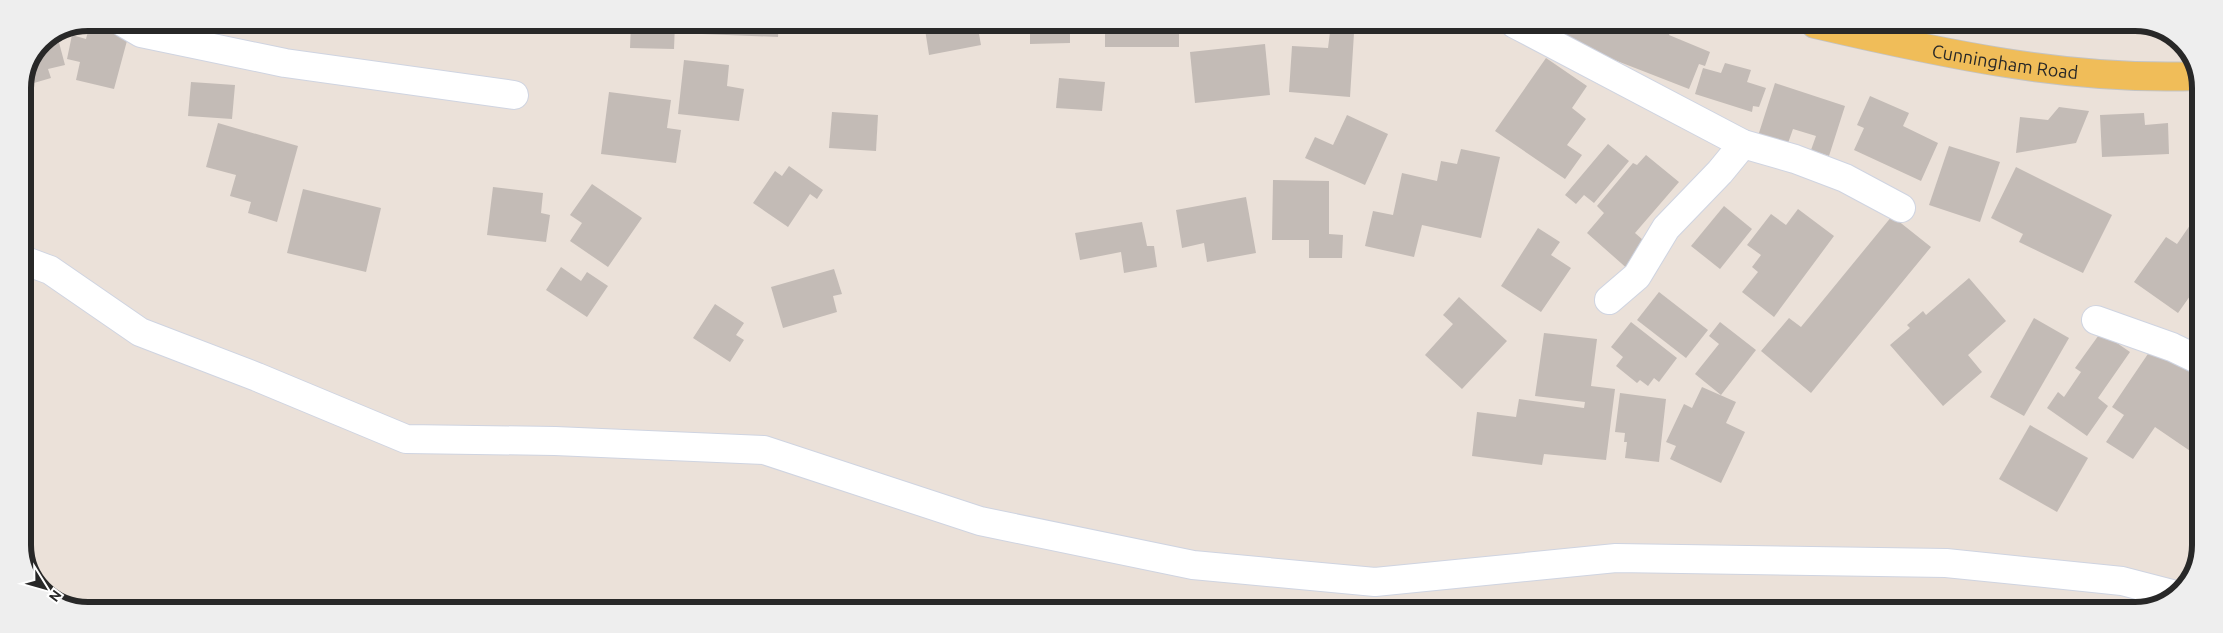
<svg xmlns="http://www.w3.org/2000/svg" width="2223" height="633" font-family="Ubuntu,sans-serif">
<rect width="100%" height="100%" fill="#ebe1d9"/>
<g fill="#c3bbb6">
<path d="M631,23h44l-1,26 -44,-1z"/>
<path d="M702,23h77l-1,14 -76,-3z"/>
<path d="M792,23h46l-1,5 -45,-2z"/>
<path d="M924,23h53l4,22 -52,10z"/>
<path d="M1030,23l40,1v19l-40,1z"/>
<rect x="1105" y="24" width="74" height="23"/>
<path d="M1537,24h73l12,5 2,-5 11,3 1,-3h34l2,1 -3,10 41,17 -5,14 -6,-2 -10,25 -154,-60z"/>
<path d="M89,27l39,10 -14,52 -38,-9 4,-18 -13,-3 5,-24 14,4z"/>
<path d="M1330,32l24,1 -4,64 -61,-5 3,-46 36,2z"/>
<path d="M57,35l8,30 -17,4 3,9 -24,7 -1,-4 16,-39z"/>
<path d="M1265,44l5,51 -75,8 -5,-51z"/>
<path d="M1546,58l41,28 -15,22 14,11 -19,26 15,10 -17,24 -70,-48z"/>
<path d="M684,60l45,5 -2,21 17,3 -5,32 -61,-7z"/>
<path d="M1725,63l26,7 -4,12 19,6 -7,19 -6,-1 -1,6 -57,-18 8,-26 18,5z"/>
<path d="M1059,78l46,4 -3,29 -46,-3z"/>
<path d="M191,82l44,3 -3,34 -44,-3z"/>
<path d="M1775,83l70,23 -16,50 -18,-6 5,-14 -23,-7 -6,17 -29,-10z"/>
<path d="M609,92l62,8 -4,28 14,2 -5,33 -75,-9z"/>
<path d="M1870,96l39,17 -6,13 35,17 -17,38 -67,-31 10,-22 -7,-3z"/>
<path d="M2059,107l30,4 -13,32 -60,10 4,-36 28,3z"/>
<path d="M832,112l46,3 -2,36 -47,-3z"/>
<path d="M2144,113l1,12 23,-2 1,31 -67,3 -2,-42z"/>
<path d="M1347,115l41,19 -23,51 -60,-27 10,-21 18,8z"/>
<path d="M218,123l80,23 -21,76 -29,-9 3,-11 -21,-6 6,-21 -30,-8z"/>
<path d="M1608,144l21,17 -35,42 -10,-8 -8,9 -11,-9z"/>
<path d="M1949,146l51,16 -20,60 -51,-17z"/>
<path d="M1461,149l39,8 -19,81 -59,-13 -8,32 -49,-11 8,-35 20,4 9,-42 35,8 4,-20 16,3z"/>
<path d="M1646,155l33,27 -44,51 16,14 -21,24 -43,-38 17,-20 -7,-7 36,-43 4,2z"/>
<path d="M789,166l34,24 -6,9 -7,-5 -22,33 -35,-24 22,-32 7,5z"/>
<path d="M2016,167l96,48 -29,58 -64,-31 4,-8 -32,-16z"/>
<path d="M1273,180l56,1v53l14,1 -1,23h-33v-18h-37z"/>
<path d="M592,184l50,34 -34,49 -38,-26 12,-18 -12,-8z"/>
<path d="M493,187l50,6 -2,20 9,2 -4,27 -59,-7z"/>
<path d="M303,189l78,19 -15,64 -79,-19z"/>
<path d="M1246,197l10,56 -49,9 -3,-19 -22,5 -6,-38z"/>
<path d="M1724,206l28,23 -32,40 -29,-23z"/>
<path d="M1798,209l36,27 -60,81 -32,-25 16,-20 -6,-5 9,-12 -14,-10 24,-31 15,11z"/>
<path d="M2197,215l3,2 -1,75 -4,-3 -17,24 -44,-31 32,-45 11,7z"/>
<path d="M1892,216l39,31 -120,146 -50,-42 28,-33 12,9z"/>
<path d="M1142,222l5,24h7l3,21 -33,6 -3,-21 -41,8 -5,-27z"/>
<path d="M1538,228l22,14 -9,13 20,13 -30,44 -40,-26z"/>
<path d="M561,267l20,14 6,-9 21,14 -21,31 -41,-27z"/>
<path d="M834,269l8,25 -9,2 4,16 -54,16 -12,-41z"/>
<path d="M1969,278l37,43 -38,34 14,17 -39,34 -53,-61 20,-17 -3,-3 16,-14 3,4z"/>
<path d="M1659,292l49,38 -22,28 -49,-38z"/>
<path d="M1459,297l48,44 -45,48 -37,-34 28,-31 -10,-9z"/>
<path d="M715,304l29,19 -8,12 8,5 -14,22 -37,-24z"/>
<path d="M2034,318l35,20 -45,78 -34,-19z"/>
<path d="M1631,322l46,36 -18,24 -5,-4 -6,8 -8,-6 -3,3 -21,-17 7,-9 -12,-10z"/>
<path d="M1720,322l36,28 -35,45 -26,-21 24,-30 -10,-8z"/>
<path d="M2101,332l29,20 -32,46 10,8 -21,30 -40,-28 11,-16 6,5 17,-25 -6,-4z"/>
<path d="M1544,333l53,6 -6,47 24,3 -9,71 -62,-6 -2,11 -70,-9 5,-44 39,5 3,-18 65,9 1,-6 -50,-6z"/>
<path d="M2156,342l43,29v86l-44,-30 -22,32 -27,-17 18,-27 -12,-8z"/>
<path d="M1702,387l34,15 -10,21 19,9 -24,51 -51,-24 6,-13 -10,-4 18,-38 8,4z"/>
<path d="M1620,393l46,6 -7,63 -34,-4 2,-16h-3l1,-9 -10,-1z"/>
<path d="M2030,425l58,33 -31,54 -58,-33z"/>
</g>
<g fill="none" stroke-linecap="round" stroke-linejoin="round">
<defs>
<g id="minor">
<path d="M124,23l17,10 144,30 229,32"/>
<path d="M1515,24l228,120 52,15 50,19 56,30"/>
<path d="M23,260l27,10 90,62 117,45 149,62 149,2 209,9 216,71 213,44 182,17 241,-24 330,5 176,18 54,14"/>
<path d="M1609,300l28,-24 29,-48 54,-56 23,-28"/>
<path d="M2096,320l76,27 27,13"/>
</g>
<g id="major">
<path id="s1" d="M1815,24c125,29 253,57 382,52"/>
</g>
</defs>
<use href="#minor" stroke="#cfd4e1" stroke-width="30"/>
<use href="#major" stroke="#c3c3c3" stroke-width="30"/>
<use href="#minor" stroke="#fff" stroke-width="28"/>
<use href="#major" stroke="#f0bd59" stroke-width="28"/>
</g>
<g text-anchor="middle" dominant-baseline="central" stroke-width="4" stroke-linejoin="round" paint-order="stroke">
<g font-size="18" fill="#282828" stroke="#fff">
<text stroke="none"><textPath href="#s1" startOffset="194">Cunningham Road</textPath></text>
</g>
</g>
<path d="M0 0H2223V633H0ZM88 31H2135A57 57 0 0 1 2192 88V545A57 57 0 0 1 2135 602H88A57 57 0 0 1 31 545V88A57 57 0 0 1 88 31Z" fill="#eee" fill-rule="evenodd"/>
<path fill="none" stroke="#282828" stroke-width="6" d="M88 31H2135A57 57 0 0 1 2192 88V545A57 57 0 0 1 2135 602H88A57 57 0 0 1 31 545V88A57 57 0 0 1 88 31Z"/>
<g transform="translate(45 588) rotate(127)" stroke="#ffffff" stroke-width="4" paint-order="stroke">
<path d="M0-4L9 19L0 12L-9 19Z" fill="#282828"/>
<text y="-8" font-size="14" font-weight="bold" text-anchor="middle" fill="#282828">N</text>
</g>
</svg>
